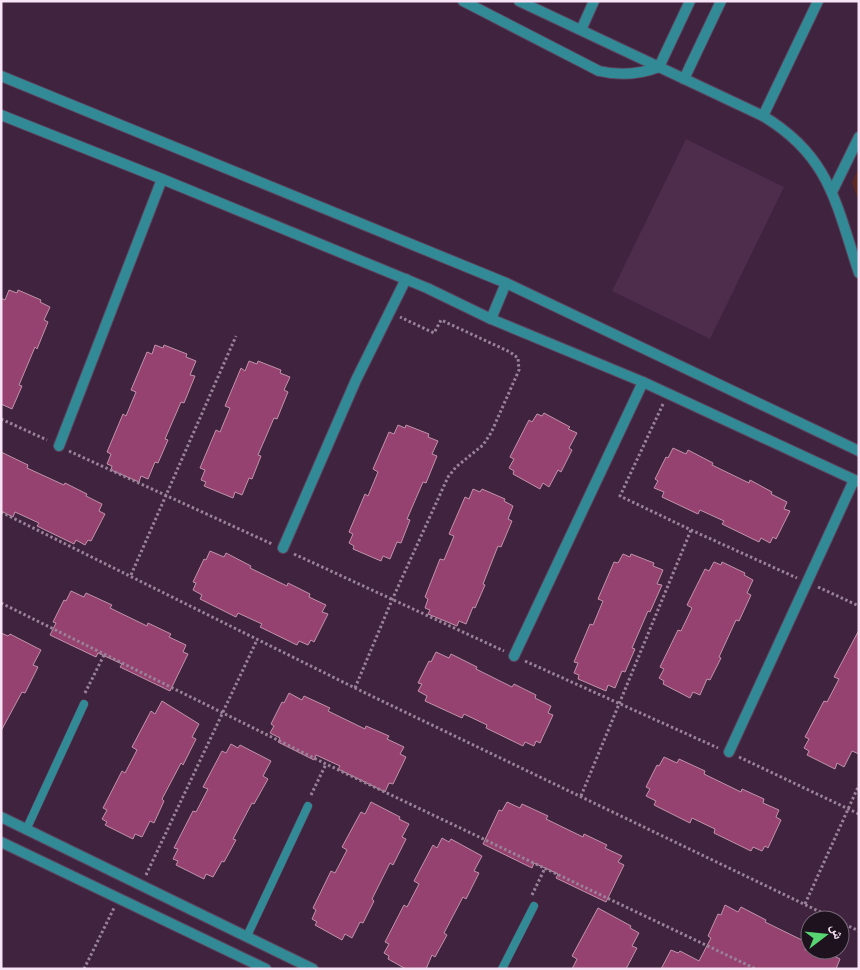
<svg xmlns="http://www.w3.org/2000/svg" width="860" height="970" font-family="'Roboto Condensed','Noto Naskh Arabic',sans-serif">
<rect width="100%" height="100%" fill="#3f233f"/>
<path fill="#4d2c4c" d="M686,139l98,48 -74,152 -98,-48z"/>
<path fill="#5c2721" d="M859,166v36l-7,-19z"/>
<g fill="#954271" stroke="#c193aa">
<path d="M9,290l8,3 1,-3 23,10 -1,2 10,5 -6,13 4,2 -11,27 -2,-2 -16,38 3,1 -10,23 -11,-5v-106l4,2z"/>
<path d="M155,345l8,3 1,-3 23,9 -1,3 10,4 -6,14 5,1 -11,27 -3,-1 -16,37 3,1 -10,23 -3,-1 -7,17 -7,-3 -2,6 -28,-12 1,-4 -5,-2 4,-10 -4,-2 16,-38 3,2 10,-24 -5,-2 16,-38 5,2z"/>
<path d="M249,361l8,3 1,-3 23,9 -1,3 10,4 -6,13 4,2 -11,27 -3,-1 -16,37 3,1 -9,23 -3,-1 -7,17 -7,-3 -2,6 -29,-12 2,-4 -5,-2 4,-10 -5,-2 16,-38 4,2 10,-24 -5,-2 16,-38 4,3z"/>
<path d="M544,413l26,14 -2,2 9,4 -8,15 3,2 -11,22 -3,-2 -9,17 -6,-4 -3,6 -27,-15 1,-3 -5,-3 5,-9 -4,-2 19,-37 3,2 5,-8 5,2z"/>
<path d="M398,425l7,3 1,-3 23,9 -1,3 10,4 -6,13 5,2 -11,27 -3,-1 -16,37 3,1 -9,23 -4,-1 -7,17 -7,-3 -2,5 -28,-12 1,-3 -5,-3 4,-9 -4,-2 16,-38 3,2 10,-24 -5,-3 16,-37 5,2z"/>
<path d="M673,448l13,6 2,-4 25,13 -1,2 37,18 1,-3 22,12 -1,2 16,8 -3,7 6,2 -14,28 -3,-2 -3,6 -9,-5 -2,4 -37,-18 2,-3 -24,-11 -2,4 -36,-17 2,-5 -10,-4 4,-7 -3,-2 11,-22 2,1z"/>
<path d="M1,452l27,13 -1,3 37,17 1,-2 22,11 -1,2 16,8 -3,7 6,3 -14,27 -3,-1 -3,5 -9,-5 -2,4 -37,-18 2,-3 -24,-11 -2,5 -12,-6z"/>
<path d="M473,489l7,3 2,-3 23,10 -1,2 9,5 -5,13 4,2 -11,26 -3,-1 -15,38 2,1 -10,23 -2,-1 -7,17 -7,-3 -2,5 -29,-12 2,-4 -5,-2 3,-9 -3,-2 15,-38 4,1 10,-24 -5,-2 16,-37 4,2z"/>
<path d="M210,551l14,6 2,-4 25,13 -1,2 37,18 1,-3 22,11 -1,3 17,8 -4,7 6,2 -14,28 -3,-2 -3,5 -9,-4 -2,4 -37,-18 2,-3 -24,-11 -2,4 -36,-18 2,-4 -9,-5 3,-7 -3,-1 11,-23 2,1z"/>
<path d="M623,554l7,3 1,-3 23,9 -1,3 10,4 -6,14 5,1 -12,27 -2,-1 -16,37 3,1 -10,23 -3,-1 -7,17 -7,-3 -2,6 -28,-12 1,-4 -5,-2 4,-10 -4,-1 16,-38 3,1 10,-24 -5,-2 16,-37 4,1z"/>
<path d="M714,562l7,3 1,-3 23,11 -1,2 9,5 -6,13 4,2 -12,26 -3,-1 -17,37 2,1 -11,22 -3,-1 -7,16 -7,-3 -3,6 -27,-14 1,-3 -5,-3 5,-9 -4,-2 18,-37 3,1 11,-23 -5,-3 18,-36 4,2z"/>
<path d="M71,591l13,6 2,-4 26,12 -2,3 37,18 1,-3 23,11 -2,3 17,8 -3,7 5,2 -18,37 -50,-24 2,-3 -24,-11 -2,4 -46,-22 6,-12 -3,-1 11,-22 2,1z"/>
<path d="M859,630v124l-7,-3 -8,16 -7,-4 -2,6 -28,-14 2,-4 -5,-3 5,-9 -4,-2 19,-36 3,1 12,-23 -5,-2z"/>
<path d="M1,633l7,3 2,-2 31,16 -8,15 5,2 -13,26 -3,-1 -21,39z"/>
<path d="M436,652l13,6 2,-4 26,13 -1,2 36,18 2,-3 22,11 -1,3 16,8 -3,7 5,2 -13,28 -4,-2 -2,5 -9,-4 -2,4 -37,-18 1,-3 -23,-11 -2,4 -37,-17 2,-5 -9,-5 4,-7 -4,-1 11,-22 2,1z"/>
<path d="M289,693l13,7 2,-4 26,12 -2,3 37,18 1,-3 23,10 -2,3 17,8 -4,7 6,3 -13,27 -4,-1 -4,9 -47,-23 2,-3 -24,-11 -2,5 -36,-18 2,-4 -10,-5 4,-7 -3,-2 11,-22 2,1z"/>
<path d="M162,701l37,23 -7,13 4,2 -13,26 -2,-2 -19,36 2,2 -10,22 -4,-2 -8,16 -7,-3 -2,5 -28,-14 2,-3 -5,-3 5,-9 -4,-2 19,-37 3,2 12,-23 -5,-3 19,-36 4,3z"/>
<path d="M231,744l7,4 2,-3 31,16 -8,15 5,3 -14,25 -2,-1 -19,36 3,1 -12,22 -2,-1 -9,16 -7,-3 -2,5 -28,-14 2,-4 -5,-2 5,-10 -4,-1 19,-37 3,1 12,-23 -5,-2 19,-36 4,2z"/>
<path d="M664,757l13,6 2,-4 26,12 -1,3 37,18 1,-3 22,10 -1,4 16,7 -3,7 5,3 -13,28 -3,-2 -3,5 -9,-4 -2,4 -37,-18 1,-4 -23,-11 -2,5 -36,-18 2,-4 -10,-5 4,-7 -4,-2 11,-22 2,1z"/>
<path d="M371,802l29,15 -1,2 10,5 -7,13 4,2 -13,26 -3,-2 -18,36 2,2 -11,22 -3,-1 -8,16 -7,-4 -3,6 -27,-15 2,-3 -5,-3 4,-9 -3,-2 18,-37 4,2 12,-23 -5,-3 19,-35 4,2z"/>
<path d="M507,802l13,6 2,-4 26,12 -2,3 37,18 1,-3 23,11 -2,3 17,8 -4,6 6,3 -18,37 -50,-24 2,-4 -24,-11 -2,5 -49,-24 16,-34 3,1z"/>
<path d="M442,838l7,4 2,-3 31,17 -8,15 5,2 -13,26 -3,-2 -19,36 3,2 -12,22 -3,-2 -6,14h-20l-18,-10 1,-3 -5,-3 5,-9 -4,-2 19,-37 3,2 12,-23 -5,-3 19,-36 4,3z"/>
<path d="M725,905l13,7 3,-5 25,13 -1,2 43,21 -3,7h17l18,9 -4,10h-175l10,-19 7,3 2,-2 19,10 12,-23 -3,-2 10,-22 3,1z"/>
<path d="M598,908l33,18 -1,2 9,5 -7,13 5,2 -11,21h-54l5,-10 -5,-3z"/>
</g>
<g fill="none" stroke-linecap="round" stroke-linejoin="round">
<defs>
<g id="lane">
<path d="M26,830l58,-126"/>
<path d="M247,936l61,-130"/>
<path d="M502,969l32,-63"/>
</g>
<g id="street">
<path d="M463,1l136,70c21,5 39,4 60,-4l31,-66"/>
<path d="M519,1l244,115c67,40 73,88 96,157"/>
<path d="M581,30l13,-29"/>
<path d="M1,76l505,207 353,168"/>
<path d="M684,79l37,-78"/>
<path d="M1,115l161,64 265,109 64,31 152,63 216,100"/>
<path d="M763,116l55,-115"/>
<path d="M832,192l27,-55"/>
<path d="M491,319l15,-36"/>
<path d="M59,446l103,-267"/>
<path d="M283,548l73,-168 50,-101"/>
<path d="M514,656l129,-274"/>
<path d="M729,752l125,-272"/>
<path d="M1,817l312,152"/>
<path d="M1,842l265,127"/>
</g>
</defs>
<use href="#lane" stroke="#5c425c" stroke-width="9"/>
<use href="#street" stroke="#5c425c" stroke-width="12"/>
<g stroke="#9a8299" stroke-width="3" stroke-dasharray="2.5 2.5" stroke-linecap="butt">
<path d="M663,404l-43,92 71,34 106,48"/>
<path d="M1,419l46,21"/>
<path d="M69,451l203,93"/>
<path d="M1,512l354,176 482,232"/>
<path d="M294,554l210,97"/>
<path d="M131,575l105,-239"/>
<path d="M818,587l41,19"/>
<path d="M1,603l325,161 430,205"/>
<path d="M525,661l193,87"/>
<path d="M355,688l37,-88 56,-123 8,-10 27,-22 8,-12 28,-63 -1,-12 -8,-6 -69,-32 -7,13 -34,-16"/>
<path d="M85,693l20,-40"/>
<path d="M739,757l120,57"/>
<path d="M311,795l15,-31"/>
<path d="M581,796l110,-266"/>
<path d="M146,875l111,-235"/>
<path d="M532,895l13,-27"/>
<path d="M805,904l54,-119"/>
<path d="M840,922l19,9"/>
<path d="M84,969l30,-61"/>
</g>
<use href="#lane" stroke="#328a96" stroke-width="8"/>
<use href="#street" stroke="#328a96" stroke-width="10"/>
</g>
<rect width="860" height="970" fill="none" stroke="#f7e4f6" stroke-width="5"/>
<g transform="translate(825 935) rotate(74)"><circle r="24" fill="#1e121e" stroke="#756674"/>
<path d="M0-4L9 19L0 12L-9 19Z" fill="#57d570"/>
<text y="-8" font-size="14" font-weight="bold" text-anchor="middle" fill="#f7e4f6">ش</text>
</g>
</svg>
